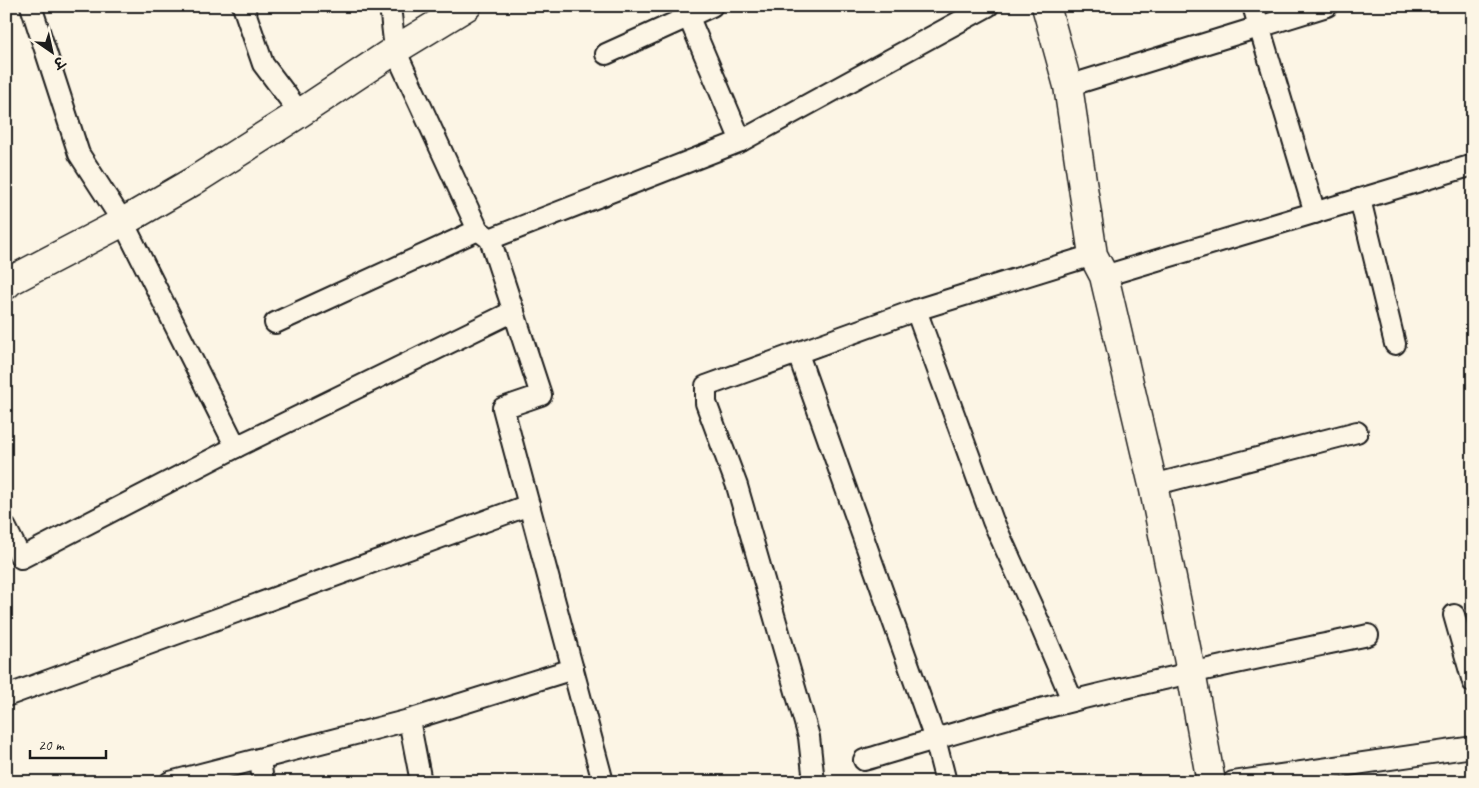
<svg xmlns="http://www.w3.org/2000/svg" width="1479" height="788" font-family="Caveat,'Playpen Sans Deva',sans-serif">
<rect width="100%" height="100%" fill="#fcf5e5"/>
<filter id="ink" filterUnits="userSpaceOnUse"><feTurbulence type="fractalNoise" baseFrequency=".02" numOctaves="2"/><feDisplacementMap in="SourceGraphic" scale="10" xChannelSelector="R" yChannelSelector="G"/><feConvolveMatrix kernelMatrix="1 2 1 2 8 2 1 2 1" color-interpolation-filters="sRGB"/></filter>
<g filter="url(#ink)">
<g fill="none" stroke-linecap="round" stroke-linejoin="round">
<defs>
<g id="street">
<path d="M31,6l48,148 44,68 113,225"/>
<path d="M243,6l20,58 37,49"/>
<path d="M390,6l5,44 83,180 12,9 251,-98 -57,-135"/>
<path d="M1253,6l62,207"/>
<path d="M606,54l106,-48"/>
<path d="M1068,86l259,-80"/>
<path d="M741,141l247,-135"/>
<path d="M1360,199l35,145"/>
<path d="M490,239l51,156 -38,13 100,374"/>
<path d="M1104,276l369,-111"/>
<path d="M916,310l77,211 49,108 30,71"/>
<path d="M275,323l203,-93"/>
<path d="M798,354l137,385 11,43"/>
<path d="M1153,485l204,-53"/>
<path d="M6,528l15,30 215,-111 278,-136"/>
<path d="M1454,615l19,67"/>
<path d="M6,696l523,-191"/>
<path d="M409,720l12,62"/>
<path d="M260,759l3,23"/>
<path d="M864,760c69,-20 138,-42 208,-59 98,-25 197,-45 296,-66"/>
<path d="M170,782l239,-62 164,-51"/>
<path d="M814,782l-5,-45 -72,-251 -31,-83v-17l210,-76 177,-55"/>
<path d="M1233,782l240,-35"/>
</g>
<g id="secondary">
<path d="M1046,6l22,80 25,169 11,21 49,209 38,187 20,110"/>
<path d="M6,285l4,-4 113,-59 69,-40 108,-69 95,-63 72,-44"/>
</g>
</defs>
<use href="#street" stroke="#1c1c1c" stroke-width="24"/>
<use href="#secondary" stroke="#1c1c1c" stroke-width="31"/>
<use href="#street" stroke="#fcf5e5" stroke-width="20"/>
<use href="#secondary" stroke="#fcf5e5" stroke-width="28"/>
</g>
</g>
<rect width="1479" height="788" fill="none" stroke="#fcf5e5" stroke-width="25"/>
<rect x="12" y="12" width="1454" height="763" fill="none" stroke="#1c1c1c" stroke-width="2" filter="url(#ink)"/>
<g transform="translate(52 52) rotate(146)" stroke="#fcf5e5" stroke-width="4" paint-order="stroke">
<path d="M0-4L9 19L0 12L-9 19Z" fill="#1c1c1c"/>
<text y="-8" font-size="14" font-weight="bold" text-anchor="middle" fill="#1c1c1c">उ</text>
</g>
<path d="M30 750v8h76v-8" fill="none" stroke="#1c1c1c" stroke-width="2.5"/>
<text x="38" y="750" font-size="15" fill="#1c1c1c" stroke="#fcf5e5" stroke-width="4" paint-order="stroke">20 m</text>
</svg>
